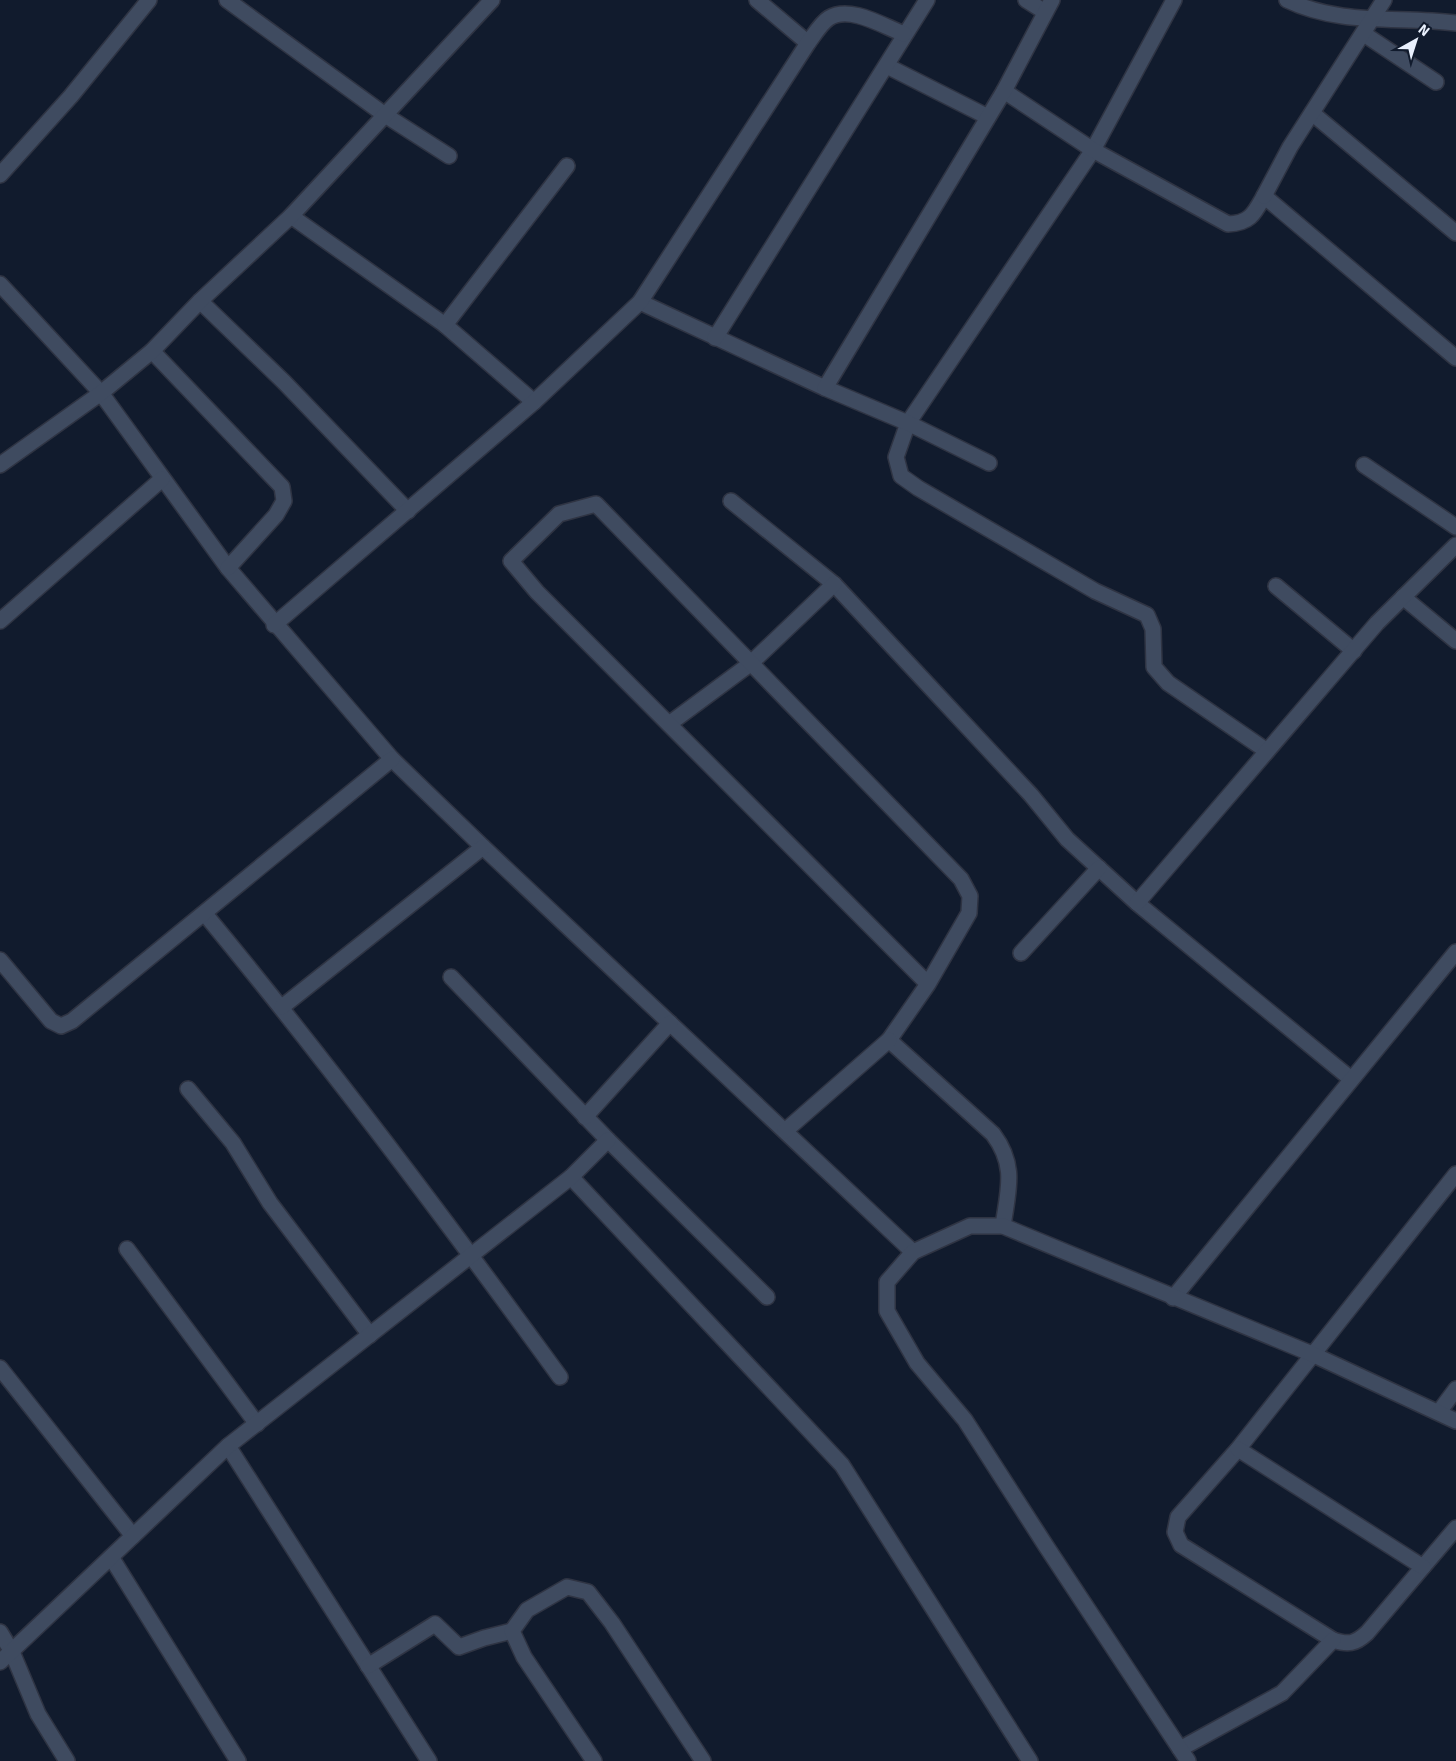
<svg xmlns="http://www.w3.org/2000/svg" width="1456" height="1761" font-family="Signika,sans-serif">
<rect width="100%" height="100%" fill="#111b2d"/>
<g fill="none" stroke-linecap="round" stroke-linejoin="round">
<defs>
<g id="minor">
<path d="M227,0l158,115 64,41"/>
<path d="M757,0l51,43"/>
<path d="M1026,0l19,12"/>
<path d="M1174,0l-81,150 -185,273 -12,34 5,19 17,12 177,103 52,24 6,14 1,38 14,16 99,68"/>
<path d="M1287,0c54,26 111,16 169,23"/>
<path d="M1364,34l72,48"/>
<path d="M887,66l101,51"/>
<path d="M1004,91l89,59 135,74c22,-1 26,-10 36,-28l192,162"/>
<path d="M1312,113l144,120"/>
<path d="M0,175l71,-79 78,-96"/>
<path d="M1264,196l26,-49 94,-147"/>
<path d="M291,216l154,109 89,77"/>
<path d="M0,284l101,109 127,175 164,191 91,88 430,405"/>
<path d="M200,301l84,81 124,129"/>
<path d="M640,302l185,86 83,35 81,40"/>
<path d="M445,325l122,-159"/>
<path d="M715,338l212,-338"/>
<path d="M152,351l130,136 2,14 -8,14 -48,53"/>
<path d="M825,388l179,-297 48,-91"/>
<path d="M0,465l101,-72 51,-42 48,-50 91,-85 201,-216"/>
<path d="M1364,465l92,62"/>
<path d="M731,501l103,83 197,211 36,44 70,64 214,176"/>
<path d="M1276,586l78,65"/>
<path d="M1403,597l53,44"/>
<path d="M0,621l162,-142"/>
<path d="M274,625l260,-223 106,-100 168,-259c6,-8 13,-20 21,-25 21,-13 54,8 75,16"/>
<path d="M669,724l81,-60 84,-80"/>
<path d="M1137,903l240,-280 79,-78"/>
<path d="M205,914c124,150 241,306 355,463"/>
<path d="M1021,953l78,-85"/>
<path d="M0,960l51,61 10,5 11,-5 320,-262"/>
<path d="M451,977l157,163 159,157"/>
<path d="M928,984l41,-71 1,-17 -9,-17 -365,-375 -37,10 -48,47 26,31 391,392 -39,56 104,94c24,32 15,56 10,92"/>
<path d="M282,1007l201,-160"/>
<path d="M188,1089l45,54 37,60 100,132"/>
<path d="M585,1117l85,-94"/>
<path d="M785,1131l104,-91"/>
<path d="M1456,1174l-218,275 -60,68 -3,15 6,13 152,95c15,5 22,4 34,-7l89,-105"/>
<path d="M571,1177l271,288 188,296"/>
<path d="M127,1249l130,175"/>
<path d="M1173,1298l283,-346"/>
<path d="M0,1368l133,168"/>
<path d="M1439,1412l17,-23"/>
<path d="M228,1446l201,315"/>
<path d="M1238,1449l185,118"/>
<path d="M111,1557l127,204"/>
<path d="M0,1632l12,20 26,62 29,47"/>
<path d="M0,1662l228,-216 343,-269 37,-37"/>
<path d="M368,1666l67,-42 24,23 25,-9 28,-7"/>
<path d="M1180,1749l102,-56 51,-53"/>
<path d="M594,1761l-70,-104 -12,-26 15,-21 40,-23 21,5 24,31 91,138"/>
<path d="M1188,1761l-142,-215 -81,-126 -48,-57 -30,-52v-29l26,-30 57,-26h33l309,128 144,67"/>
</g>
</defs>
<use href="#minor" stroke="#2f3443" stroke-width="18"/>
<use href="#minor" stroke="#3f4b60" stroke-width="15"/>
</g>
<g transform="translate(1416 40) rotate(39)" stroke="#111b2d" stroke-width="4" paint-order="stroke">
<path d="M0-4L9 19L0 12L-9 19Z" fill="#e9f0fd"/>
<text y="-8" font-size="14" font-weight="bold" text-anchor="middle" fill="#e9f0fd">N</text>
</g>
</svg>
